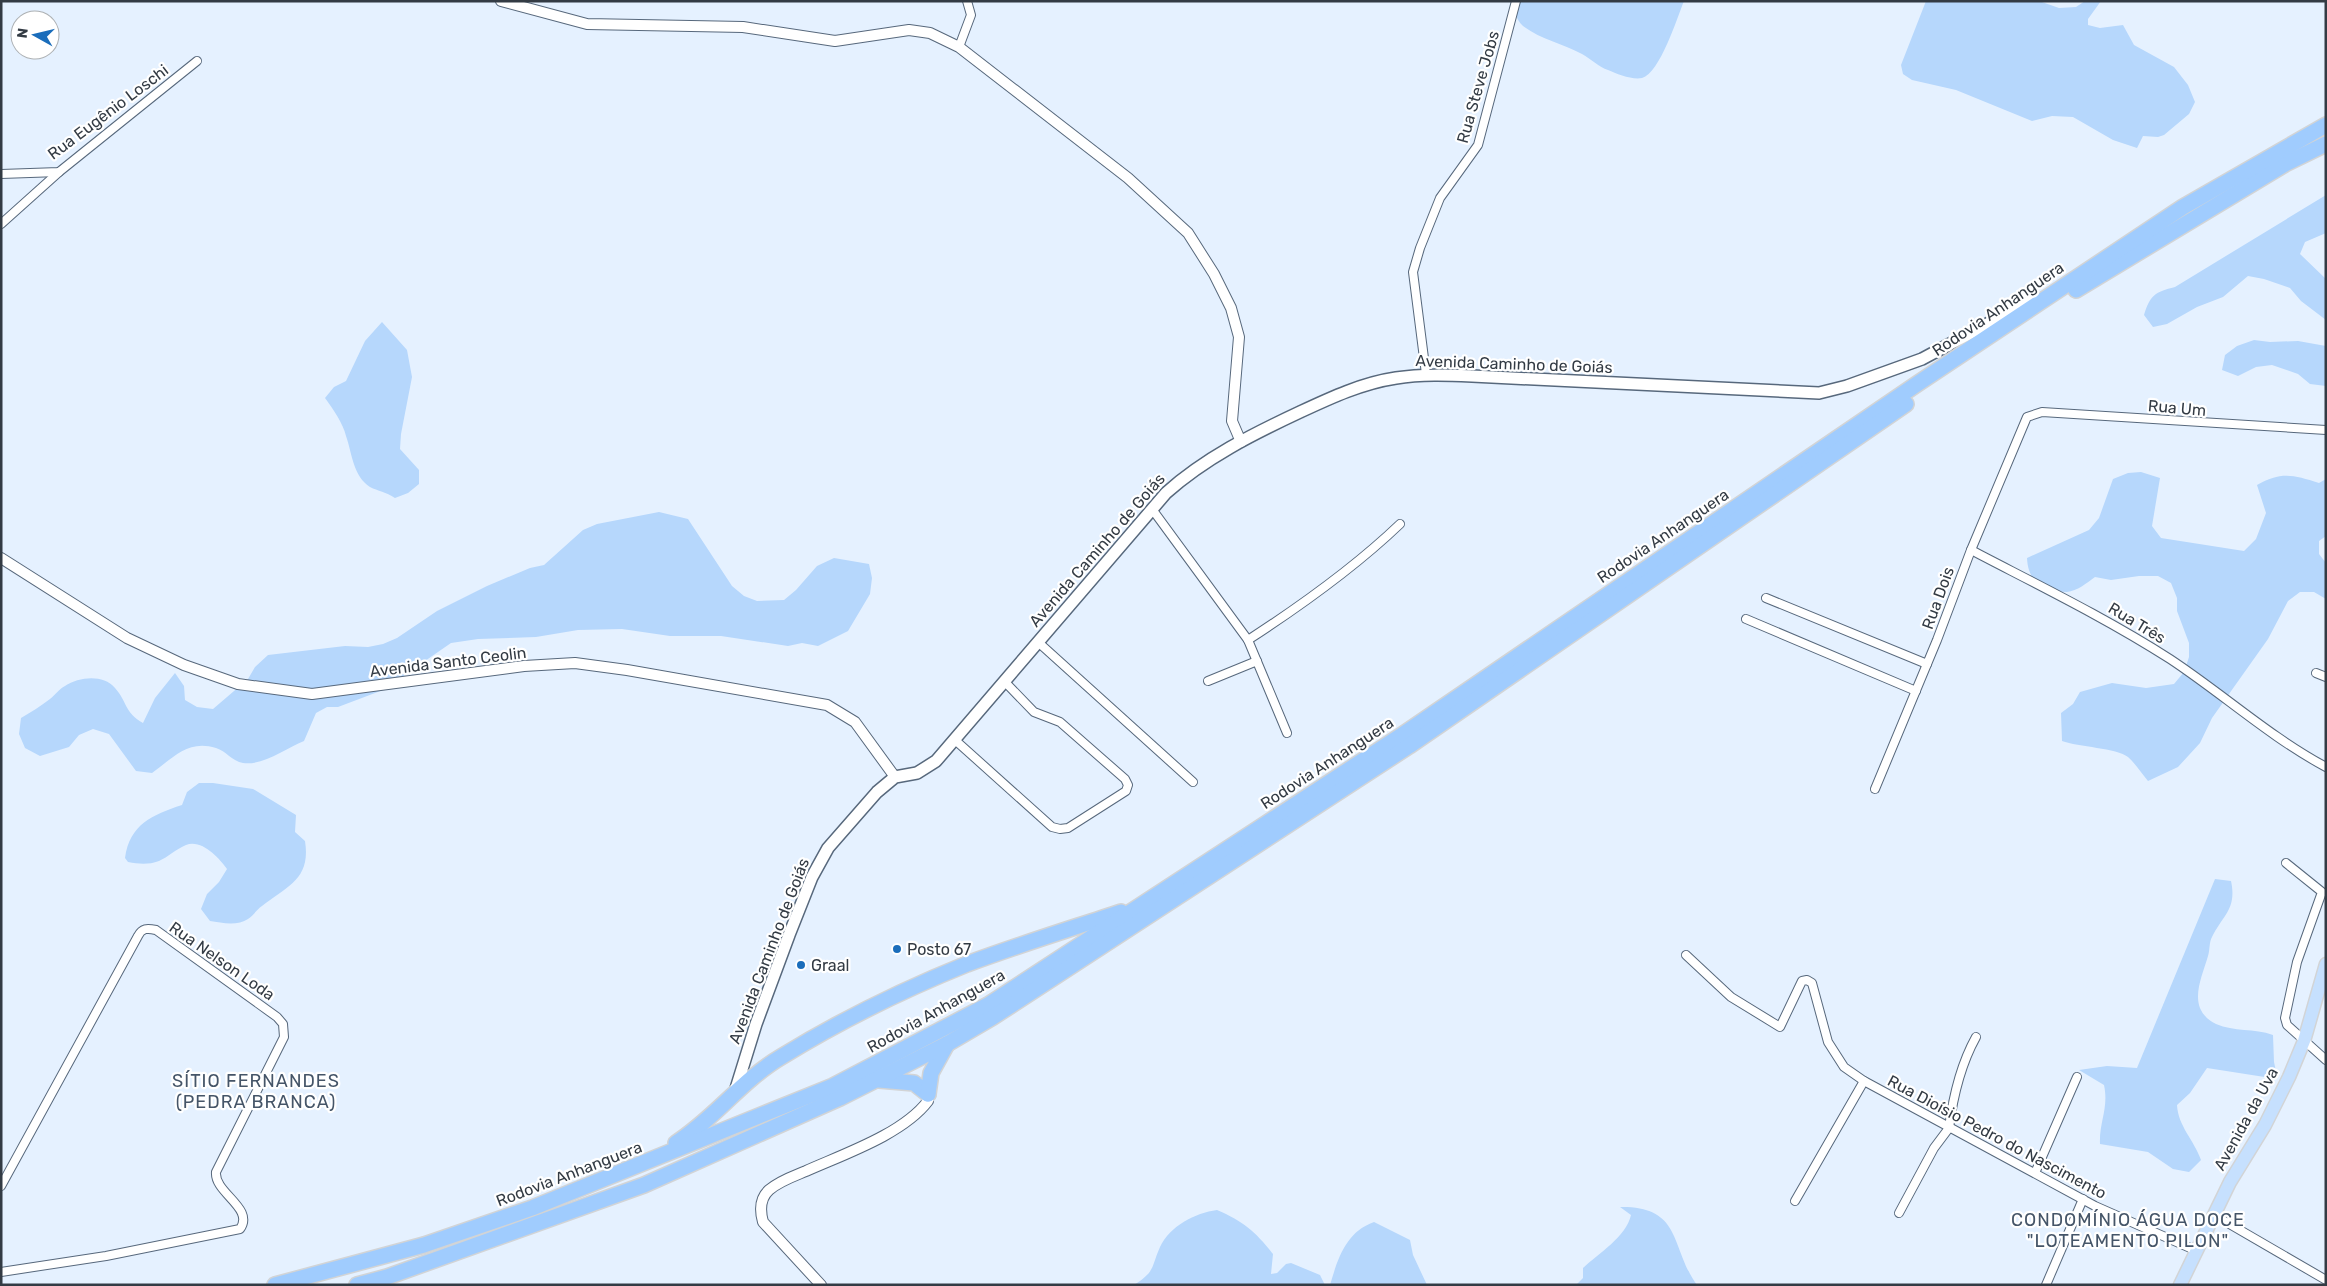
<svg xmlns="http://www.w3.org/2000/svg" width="2327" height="1286" font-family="Rubik,sans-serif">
<rect width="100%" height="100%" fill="#e5f1ff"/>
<g fill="#b6d7fc">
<path d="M1513,1h171c-7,17 -24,72 -42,77 -10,2 -25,-4 -34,-8 -9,-3 -17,-11 -26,-16 -19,-10 -42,-15 -59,-28 -7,-6 -9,-16 -10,-25z"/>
<path d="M1926,1h113l20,7 17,-1 9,-6h16l-13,18v6l12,3 23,-3 11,20 40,22 14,18 7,17 -6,12 -25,21 -6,2 -15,-1 -6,12 -24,-8 -40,-23 -21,-1 -20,5 -76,-31 -44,-10 -9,-6 -2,-9z"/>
<path d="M2326,195v38l-21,9 -5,12 26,25v41l-25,-19 -11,-13 -26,-9 -16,-3 -25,21 -26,10 -30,17 -14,3 -9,-12c6,-20 11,-23 31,-28z"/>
<path d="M382,322l25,28 5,27 -11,57 -1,15 19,21v14l-11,9 -13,5c-9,-6 -17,-7 -25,-11 -17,-11 -18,-34 -24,-51 -3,-13 -13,-27 -21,-38l9,-11 12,-6 19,-40z"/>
<path d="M2254,340l16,2 28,-1 28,5v40l-16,-2 -12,-10 -26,-9 -16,2 -18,9 -16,-6 3,-15 12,-9z"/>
<path d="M2141,472l19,6 -8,48 9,12 83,13 12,-12 10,-26 -9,-28c24,-14 37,-10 62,-2l7,-4v57l-7,5v13l7,9v36l-12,-7h-14l-12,9 -20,38 -56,79 -12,25 -22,24 -30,14c-6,-7 -13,-18 -20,-24 -11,-9 -50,-10 -66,-16l-1,-28 12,-9 7,-12 32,-9 34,5 28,-4 10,-12 5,-15v-14l-12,-32v-13l-6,-15 -13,-7h-19l-28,4 -16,-3c-8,6 -18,14 -28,15 -24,0 -39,-10 -40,-34l62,-28 10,-12 14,-39 15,-6z"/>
<path d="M659,512l29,7 44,67 12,10 13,5 27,-1 12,-10 21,-24 17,-8 35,6 3,14 -2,16 -22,37 -30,15 -16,-3 -14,3 -67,-10h-51l-48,-7 -44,1 -42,7 -58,2 -27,4 -68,47 -45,17h-11l-11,6 -12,28c-18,7 -41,25 -61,22 -11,-2 -17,-12 -27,-15 -28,-9 -43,10 -64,25l-16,-2 -27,-37 -16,-5 -14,6 -10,12 -29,9 -15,-8 -6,-14 2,-16c10,-6 20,-12 29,-19 5,-4 9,-10 15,-13 14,-9 38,-12 50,2 13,15 9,24 28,35l12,-25 20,-25 9,13 1,14 12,7 16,2 35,-30 7,-12 13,-12 77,-9 23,1 15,-3 14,-6 40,-27 50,-25 43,-18 14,-3 39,-35 14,-6z"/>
<path d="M199,783h14l40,6 43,26 -1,17 10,9c6,38 -17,45 -43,65 -5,3 -9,10 -14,13 -10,7 -26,4 -38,2l-9,-12 6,-15 12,-12 8,-13c-8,-11 -25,-30 -41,-24 -10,4 -18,12 -27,16 -11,4 -20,3 -31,1l-3,-4c5,-34 27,-43 57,-53l5,-13z"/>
<path d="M2215,879l16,2c6,28 -8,34 -19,56 -3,5 -2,13 -4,19 -7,24 -22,53 8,68 18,8 38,4 57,11l1,27 3,14 -6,2 -64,-10 -17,25 -13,12c1,21 17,35 24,55l-12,12 -16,-3 -25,-17 -48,-8c-1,-22 9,-36 4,-59l-25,-15 28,-4 30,2z"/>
<path d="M1620,1207c63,-1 50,41 77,78h-121l7,-7v-10c16,-15 43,-31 48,-53z"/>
<path d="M1217,1210c26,11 39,22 56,44l-2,20 6,-1 9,-9 5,-1 29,12 5,10h-191c22,-14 17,-18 26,-38 10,-21 35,-34 57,-37z"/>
<path d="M1374,1222l36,18 3,15 14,30h-97c8,-27 16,-53 44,-63z"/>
</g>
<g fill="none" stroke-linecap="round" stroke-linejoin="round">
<defs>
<g id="minor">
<path d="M959,47l12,-32 -4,-14"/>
<path d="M1,174l58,-2 138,-111"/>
<path d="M1,224l58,-52"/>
<path d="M1426,374l-13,-102 7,-24 20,-50 38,-53 38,-144"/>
<path d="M1152,509l96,131 39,93"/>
<path d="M1971,550c67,35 135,68 199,109 53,35 100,78 156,108"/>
<path d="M1766,598l161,66"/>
<path d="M1746,619l170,72"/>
<path d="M1248,640c54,-35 106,-72 152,-116"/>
<path d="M1038,642l155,140"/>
<path d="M2316,673l10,4"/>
<path d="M1208,681l49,-20"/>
<path d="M955,740l97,87 8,2 8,-1 58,-37 2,-6 -3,-6 -65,-57 -26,-10 -29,-30"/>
<path d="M1875,789l62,-149 34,-90 56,-133 15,-5 284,18"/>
<path d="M2286,863l36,29 -25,70 -12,56 2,7 39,35"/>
<path d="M1686,955l45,42 49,30 22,-46 5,-1 5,3 16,59 16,25 20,14 231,125 102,45"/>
<path d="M1949,1128c4,-31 12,-64 27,-91"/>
<path d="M2035,1173l42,-96"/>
<path d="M1,1186l137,-250c4,-8 9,-8 18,-6l121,87 6,7 1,13 -68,135c-2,21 39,36 24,57l-134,27 -105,16"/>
<path d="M1795,1201l69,-120"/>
<path d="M1899,1213l35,-65 15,-20"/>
<path d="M2214,1215l112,65"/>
<path d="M2046,1285l37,-86"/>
</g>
<g id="tertiary">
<path d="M501,1l86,23 156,3 92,14 74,-11 21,3 29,14 169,131 60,55 26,41 17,34 8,29 -7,84 9,21"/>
<path d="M1,558l126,80 57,27 54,19 74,10 212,-28 51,-3 52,7 200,35 28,17 40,55"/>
<path d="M821,1285l-58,-63c-3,-11 -4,-23 6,-32 10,-9 25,-14 37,-19 38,-17 97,-37 122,-70v-7"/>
</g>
<path id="secondary" d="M734,1095l22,-71 33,-89 23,-58 16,-29 49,-56 18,-15 22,-4 19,-12 230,-268c39,-35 87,-59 134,-81 30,-14 62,-29 96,-34 26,-4 51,-3 76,-2l347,17 28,-7 75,-27 110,-59"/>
<path id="primary" d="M2180,1285l50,-103 35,-57 24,-48 15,-36 22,-77"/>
<g id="motorway">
<path d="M2076,290l209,-126 41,-20"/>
<path d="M879,1080l35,3 14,11"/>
<path d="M928,1094l3,-21 16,-29"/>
<path d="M676,1143c38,-24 66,-63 105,-86 57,-35 124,-68 186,-93 51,-19 103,-35 154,-52"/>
<path d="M275,1285l149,-40 108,-37 301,-122 155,-81 414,-270 515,-351 266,-177 143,-82"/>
<path d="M357,1285l30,-8 257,-92 196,-87 107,-54 46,-27 416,-271 497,-342"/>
</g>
</defs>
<use href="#minor" stroke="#57687c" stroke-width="10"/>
<use href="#tertiary" stroke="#57687c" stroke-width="12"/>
<use href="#secondary" stroke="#57687c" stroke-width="14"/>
<use href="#primary" stroke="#d2d4d6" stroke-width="15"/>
<use href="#motorway" stroke="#d2d4d6" stroke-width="18"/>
<use href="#minor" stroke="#fff" stroke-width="8"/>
<use href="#tertiary" stroke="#fff" stroke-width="10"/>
<use href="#secondary" stroke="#fff" stroke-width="11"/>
<use href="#primary" stroke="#c6e0fe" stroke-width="12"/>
<use href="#motorway" stroke="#a0ccfe" stroke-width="15"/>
</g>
<g fill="#1a6dbb" stroke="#fff" stroke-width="2">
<circle cx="897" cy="949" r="5"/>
<circle cx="801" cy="965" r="5"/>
</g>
<g text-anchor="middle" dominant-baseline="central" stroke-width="4.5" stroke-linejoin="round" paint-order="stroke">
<g font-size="16" fill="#333b44" stroke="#fff">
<text transform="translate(1478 87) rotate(-74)">Rua Steve Jobs</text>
<text transform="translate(108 112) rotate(-37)">Rua Eugênio Loschi</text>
<text transform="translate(1998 309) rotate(-34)">Rodovia Anhanguera</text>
<text transform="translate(1514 364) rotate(2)">Avenida Caminho de Goiás</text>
<text transform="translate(2177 408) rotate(5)">Rua Um</text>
<text transform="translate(1663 536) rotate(-34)">Rodovia Anhanguera</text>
<text transform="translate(1097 550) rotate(-49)">Avenida Caminho de Goiás</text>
<text transform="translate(1938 598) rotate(-70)">Rua Dois</text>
<text transform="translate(2137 623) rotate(31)">Rua Três</text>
<text transform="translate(448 662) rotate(-7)">Avenida Santo Ceolin</text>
<text transform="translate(1327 763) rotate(-33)">Rodovia Anhanguera</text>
<text transform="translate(769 951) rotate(-69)">Avenida Caminho de Goiás</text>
<text transform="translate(222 961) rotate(35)">Rua Nelson Loda</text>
<text transform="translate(936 1011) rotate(-29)">Rodovia Anhanguera</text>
<text transform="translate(2246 1119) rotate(-61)">Avenida da Uva</text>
<text transform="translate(1997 1137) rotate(28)">Rua Dioísio Pedro do Nascimento</text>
<text transform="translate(569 1174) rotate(-21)">Rodovia Anhanguera</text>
</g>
<g font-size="16" fill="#333b44" stroke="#fff" text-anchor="start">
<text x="907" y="949">Posto 67</text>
<text x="811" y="965">Graal</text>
</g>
<g font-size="18" letter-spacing="1" fill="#455568" stroke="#fff">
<text x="256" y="1081">SÍTIO FERNANDES<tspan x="256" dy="21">(PEDRA BRANCA)</tspan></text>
<text x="2128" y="1220">CONDOMÍNIO ÁGUA DOCE<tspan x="2128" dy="21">"LOTEAMENTO PILON"</tspan></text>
</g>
</g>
<rect width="2327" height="1286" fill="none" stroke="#333b44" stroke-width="5"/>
<g transform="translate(35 35) rotate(278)"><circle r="24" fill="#ffffff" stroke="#adb1b4"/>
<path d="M0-4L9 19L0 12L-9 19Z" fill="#1a6dbb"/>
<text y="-8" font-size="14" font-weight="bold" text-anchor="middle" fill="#333b44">N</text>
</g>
</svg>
